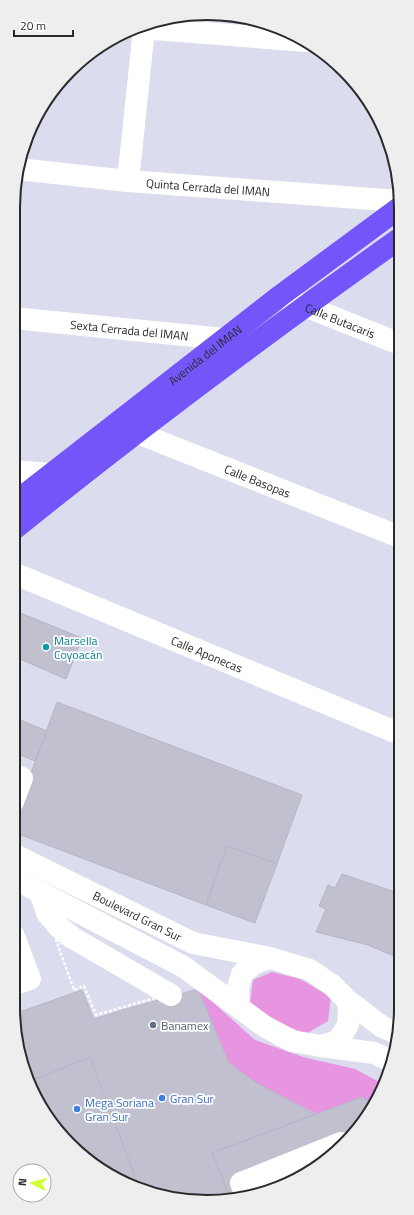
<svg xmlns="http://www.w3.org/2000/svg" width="414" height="1215" font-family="'Titillium Web',sans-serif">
<rect width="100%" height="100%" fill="#dbdced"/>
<g fill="#e794e1">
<path d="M272,972l28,7 31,18 -3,24 -22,13 -31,-13 -25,-19 3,-22z"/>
<path d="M198,989l57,51 48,17 52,12 28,15 -9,20 -12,-6 -45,16 -62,-32 -26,-19z"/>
</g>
<g fill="#c1c0cf" stroke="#b6b5c9">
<path d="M13,610l69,28 -16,41 -53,-23z"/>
<path d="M57,702l245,93 -25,69 -50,-18 -21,59 -193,-73v-10z"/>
<path d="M13,717l34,14 -12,30 -22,-9z"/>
<path d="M227,846l50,18 -22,59 -49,-18z"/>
<path d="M342,874l59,20v65l-33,-14 -52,-13 10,-23 -7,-3 9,-21 7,3z"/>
<path d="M198,989l31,74 26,19 60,32 -103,39 18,44 -48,3 -61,-18 -60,-46 -33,-54 -14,-68 68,-24 12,29 25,-8z"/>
<path d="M90,1057l49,130 -18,-5 -60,-46 -33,-54z"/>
<path d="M362,1097l12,7 -6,12 -53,53 -58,26 -27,2 -18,-44z"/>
</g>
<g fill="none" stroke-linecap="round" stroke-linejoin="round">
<path stroke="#fff" stroke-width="2.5" stroke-dasharray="3 2" stroke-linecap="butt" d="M56,940l102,57 -62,18 -12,-29 -10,4z"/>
<g stroke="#fff" stroke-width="22">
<path d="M141,28l165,13"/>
<path id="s1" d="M18,169l110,12 271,20"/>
<path d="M128,181l16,-152"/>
<path id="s2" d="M280,296l120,48"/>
<path id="s3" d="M13,318l211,21 10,10"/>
<path id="s4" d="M120,426l280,111"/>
<path d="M13,471l37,3 9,12"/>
<path id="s5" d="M13,573l387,161"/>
<path d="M13,774l9,4 -9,24"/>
<path id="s6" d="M13,854l180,89 77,15"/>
<path d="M13,878l171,89 80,59 28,15 29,5 15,-4 6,-7 6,-10 1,-15 -2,-10 -15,-15 -22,-15 -40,-12 -17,6 -11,10 -4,14 1,19"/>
<path d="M40,892l7,21 12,14 14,11 98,57"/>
<path d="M13,934l17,45 -17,6"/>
<path d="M347,1000l34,26 17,8"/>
<path d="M321,1046l53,7 19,9"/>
<path d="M246,1196l-5,-13 100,-40"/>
</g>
<g stroke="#7355f9" stroke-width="22">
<path id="s7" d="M13,504l267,-208 119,-88"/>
<path d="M13,530c126,-102 255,-198 386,-291"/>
</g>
</g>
<circle fill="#0f9aa8" stroke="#fff" stroke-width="1.5" cx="46" cy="647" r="4"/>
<circle fill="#5c6f8a" stroke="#fff" stroke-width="1.5" cx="153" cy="1025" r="4"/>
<g fill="#3f7fe0" stroke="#fff" stroke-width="1.5">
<circle cx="162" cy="1098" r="4"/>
<circle cx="77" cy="1109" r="4"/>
</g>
<g text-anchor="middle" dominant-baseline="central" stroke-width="3.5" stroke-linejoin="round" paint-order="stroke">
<g font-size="12" fill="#2a2a2a" stroke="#fff">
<text stroke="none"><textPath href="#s1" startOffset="191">Quinta Cerrada del IMAN</textPath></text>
<text stroke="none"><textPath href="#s2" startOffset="65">Calle Butacaris</textPath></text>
<text stroke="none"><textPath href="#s3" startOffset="117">Sexta Cerrada del IMAN</textPath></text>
<text stroke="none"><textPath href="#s7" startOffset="243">Avenida del IMAN</textPath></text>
<text stroke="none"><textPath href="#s4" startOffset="148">Calle Basopas</textPath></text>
<text stroke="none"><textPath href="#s5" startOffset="210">Calle Aponecas</textPath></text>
<text stroke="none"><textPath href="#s6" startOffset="139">Boulevard Gran Sur</textPath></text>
</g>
<g font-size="12" fill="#0d838f" stroke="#fff" text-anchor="start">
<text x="54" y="640">Marsella<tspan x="54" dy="14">Coyoacán</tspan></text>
</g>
<g font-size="12" fill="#4e5e75" stroke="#fff" text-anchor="start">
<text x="161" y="1025">Banamex</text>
</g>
<g font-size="12" fill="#366cbe" stroke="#fff" text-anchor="start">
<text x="170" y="1098">Gran Sur</text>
<text x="85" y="1102">Mega Soriana<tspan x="85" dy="14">Gran Sur</tspan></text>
</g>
</g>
<path d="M0 0H414V1215H0ZM207 20H207A187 187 0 0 1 394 207V1008A187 187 0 0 1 207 1195H207A187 187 0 0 1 20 1008V207A187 187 0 0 1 207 20Z" fill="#eee" fill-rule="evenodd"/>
<path fill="none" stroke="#2a2a2a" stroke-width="2" d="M207 20H207A187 187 0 0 1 394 207V1008A187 187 0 0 1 207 1195H207A187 187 0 0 1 20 1008V207A187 187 0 0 1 207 20Z"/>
<g transform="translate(32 1183) rotate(276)"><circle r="19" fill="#ffffff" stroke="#aaaaaa"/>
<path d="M0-3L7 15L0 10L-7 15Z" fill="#d0ff37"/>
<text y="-6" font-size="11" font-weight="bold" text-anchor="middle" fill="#2a2a2a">N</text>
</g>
<path d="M14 30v6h59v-6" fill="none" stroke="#2a2a2a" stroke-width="2"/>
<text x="20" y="30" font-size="12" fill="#2a2a2a" stroke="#ffffff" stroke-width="3" paint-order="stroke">20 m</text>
</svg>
